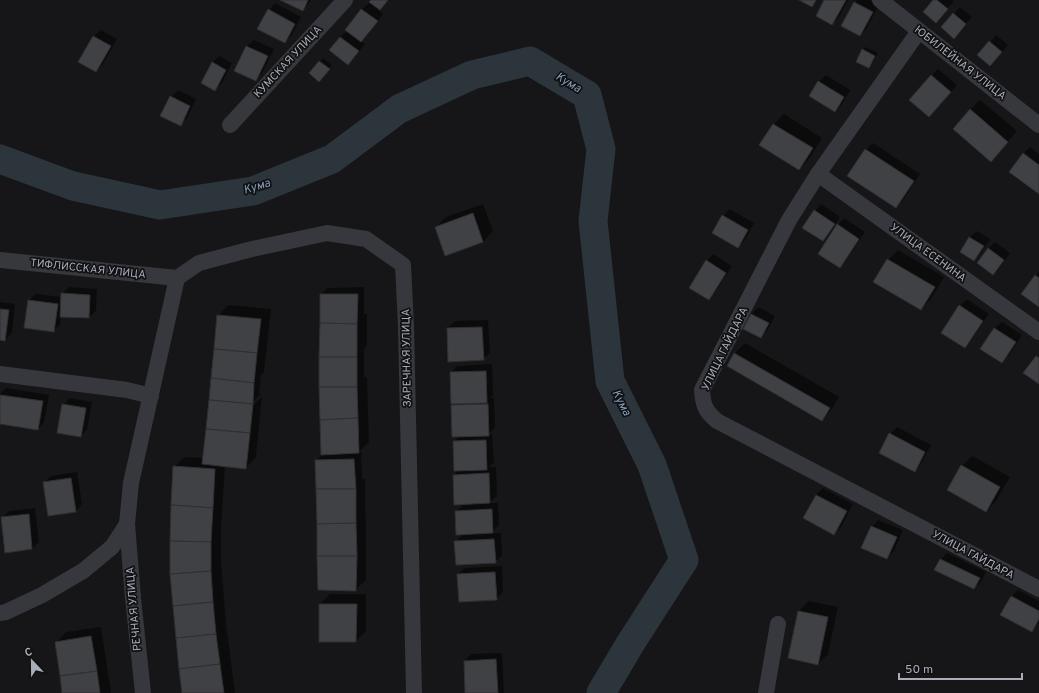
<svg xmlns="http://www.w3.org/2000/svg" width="1039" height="693" font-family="Overpass,sans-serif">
<rect width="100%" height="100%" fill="#161618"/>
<g fill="#0007">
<path d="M283,0h28l-2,3 -6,6z"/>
<path d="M372,0h16l-10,10 5,4 -15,20 -7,7 4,3 -10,13 -7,6 -8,-26 8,-7 -2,-1 16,-20 7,-6 7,5 1,-1z"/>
<path d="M826,0h22l-9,17 -7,7z"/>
<path d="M857,0h12l10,5 -12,23 -7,7 -6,-32z"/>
<path d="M934,0h18l2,1 -12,14z"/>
<path d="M275,3l26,14 -10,19 -7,6 -15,-32z"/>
<path d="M960,7l12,10 -12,13 -6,-16z"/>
<path d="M101,30l16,9 -14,25 -7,7 -16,-9 14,-26z"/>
<path d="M996,35l12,10 -11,13 -18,-3z"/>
<path d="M254,40l20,9 -12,24 -6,7 -20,-9 11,-25z"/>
<path d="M865,47l13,6 -6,11 -3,3 -7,-17z"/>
<path d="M219,56l13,7 -10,20 -7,6 -3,-26z"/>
<path d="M323,58l9,7 -10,12 -11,-4z"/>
<path d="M938,69l19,16 -21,24 -5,-33z"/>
<path d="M826,75l24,15 -8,14 -7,7 -16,-29z"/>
<path d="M178,90l18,9 -9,19 -7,7 -9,-28z"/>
<path d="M980,100l37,31 -26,30 -21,-51z"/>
<path d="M784,114l38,24 -13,21 -10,10 -39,-24 14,-21z"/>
<path d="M873,143l47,31 -17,26 -7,7 -30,-57z"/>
<path d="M1030,147l9,7v38l-16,-38z"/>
<path d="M483,204l10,27 -10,11 -47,-15 10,-10z"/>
<path d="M821,204l19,13 -10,16 -7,7 -8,-29z"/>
<path d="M730,209l24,14 -9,17 -7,6 -15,-30z"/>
<path d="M844,218l21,14 -19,28 -6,7 -2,-42z"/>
<path d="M977,231l13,8 -9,14 -7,7 -13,-9 9,-14z"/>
<path d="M995,242l15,11 -10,14 -7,6 -5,-24z"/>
<path d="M898,250l46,27 -13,22 -10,10 -33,-49z"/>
<path d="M713,254l19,12 -17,26 -6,7 -2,-38z"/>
<path d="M1039,272v34l-17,-12z"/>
<path d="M69,287l28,2 -1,22 -7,6 -28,-1 -1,9 -7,6 -24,-31 7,-6 26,3v-3z"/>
<path d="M364,287v27h3v31l-3,4v28h3l2,65 -10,10h2l1,27h3l1,66v35l-11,10 -39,-129 6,-6 -2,-69 1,-91 6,-7z"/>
<path d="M967,299l22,15 -18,26 -6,7 -23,-15 18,-26z"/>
<path d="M0,302l15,2 -3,29 -7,7 -5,-1z"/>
<path d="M228,305l43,4 -7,63 -3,3 -2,19h2l-13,13 2,2 12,-13 -6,61 -10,11 -21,-3 -4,66v30l5,63 9,69h-53l-8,-226 11,-10 19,1 14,-142z"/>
<path d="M758,307l17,9 -8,15 -7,6 -16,-8 8,-15z"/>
<path d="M488,320l2,33 -7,6 -35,-31 7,-7z"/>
<path d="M1002,322l20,13 -13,20 -7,7 -20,-13 13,-21z"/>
<path d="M745,343l94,54 -7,12 -10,11 -94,-55 7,-12z"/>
<path d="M492,364l1,31 -2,3h3l1,30 -6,6h3l2,28 -5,5h7l1,29 -8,7h9l1,22 -8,8h10l1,23 -7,6 -40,-20 8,-8 -7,-22 8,-9 -9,1 -1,-29 4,-5 -4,-28 6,-7 -8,-29 3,-3 -4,-30 6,-7z"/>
<path d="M6,388l43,7 -5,27 -6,7 -38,-6v-29z"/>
<path d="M70,398l22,4 -5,27 -6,7 -18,-31z"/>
<path d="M897,427l34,18 -10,19 -6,7 -25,-37z"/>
<path d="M972,456l38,21 -14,24 -10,10 -24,-45z"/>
<path d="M77,472l5,32 -6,7 -32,-28 7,-7z"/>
<path d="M823,488l30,16 -12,23 -7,6 -30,-16 12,-22z"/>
<path d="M35,508l4,34 -7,7 -30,-31 7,-7z"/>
<path d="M878,520l25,10 -9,21 -7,7 -15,-31z"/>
<path d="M947,553l39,19 -5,10 -7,6 -33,-29z"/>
<path d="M502,566l1,26 -7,7 -38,-25 7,-6z"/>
<path d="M1018,590l21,11v22l-7,8 -30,-16 10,-19z"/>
<path d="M330,594h36v37l-10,10h-36v-37z"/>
<path d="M809,601l29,6 -10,47 -10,10 -19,-53z"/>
<path d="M101,627l10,66h-48l-7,-50 10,-11z"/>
<path d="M502,653l2,40h-38l-1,-32 6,-7z"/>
</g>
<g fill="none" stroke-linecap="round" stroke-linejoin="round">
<path stroke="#2c353c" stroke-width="29" d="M0,159l73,27 87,19 93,-14 79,-32 67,-50 73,-34 58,-14 57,34 14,54 -8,72 17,160 42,84 32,95 -54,84 -29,49"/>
</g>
<g fill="#404145" stroke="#303034">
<path d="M280,0h28l-5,11z"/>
<path d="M371,0h17l-8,10 -11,-8z"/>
<path d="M799,0h17l-4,7z"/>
<path d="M824,0h22l-14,25 -16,-9z"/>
<path d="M933,0h4l11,9 -12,14 -13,-11z"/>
<path d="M854,2l19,10 -13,24 -19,-10z"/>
<path d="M268,9l27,15 -10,19 -28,-14z"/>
<path d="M361,9l17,12 -17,21 -16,-12z"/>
<path d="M953,13l13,11 -12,15 -13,-12z"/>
<path d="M93,36l18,10 -15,26 -18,-10z"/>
<path d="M340,37l19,14 -11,14 -19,-15z"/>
<path d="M989,41l13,11 -12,14 -13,-11z"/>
<path d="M246,46l22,10 -12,25 -22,-10z"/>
<path d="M862,49l13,7 -6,12 -13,-6z"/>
<path d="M319,61l11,8 -11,13 -10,-9z"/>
<path d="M212,62l14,8 -11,21 -14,-8z"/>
<path d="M931,75l20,17 -22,25 -20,-17z"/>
<path d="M818,81l26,16 -9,15 -26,-16z"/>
<path d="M170,96l20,10 -9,20 -21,-10z"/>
<path d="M970,109l38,33 -17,20 -38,-33z"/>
<path d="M773,124l40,24 -14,22 -40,-25z"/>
<path d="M865,149l49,32 -18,27 -49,-32z"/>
<path d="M1023,153l16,12v29l-30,-22z"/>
<path d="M814,210l21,14 -12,17 -21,-13z"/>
<path d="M473,213l10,29 -38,14 -10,-29z"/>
<path d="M722,215l26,15 -10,18 -26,-15z"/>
<path d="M837,224l22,15 -19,29 -22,-14z"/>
<path d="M969,237l15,9 -10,15 -14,-9z"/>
<path d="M988,248l16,12 -11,15 -16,-12z"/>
<path d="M887,259l48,28 -14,23 -48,-28z"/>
<path d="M706,260l20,13 -17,27 -20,-12z"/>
<path d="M1035,275l4,3v29l-18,-13z"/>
<path d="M61,293l29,2 -1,23 -29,-1z"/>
<path d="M320,294h38l-1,30 -37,-1z"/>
<path d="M28,300l30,4 -4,28 -30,-4z"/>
<path d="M959,305l24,16 -18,27 -24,-15z"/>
<path d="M0,309l9,1 -4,31 -5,-1z"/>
<path d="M751,314l18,9 -8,15 -18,-9z"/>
<path d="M217,315l44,4 -4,34 -43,-4z"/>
<path d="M320,323l37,1v33h-38z"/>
<path d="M482,327l2,33 -36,2 -1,-34z"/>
<path d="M994,328l22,14 -14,21 -22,-14z"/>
<path d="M214,349l43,4 -3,30 -43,-5z"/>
<path d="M734,353l96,55 -8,13 -95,-55z"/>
<path d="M1036,356l3,2v26l-16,-11z"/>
<rect x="319" y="357" width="38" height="30"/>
<path d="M486,371l1,32 -36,1 -1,-32z"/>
<path d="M211,378l43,5 -1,21 -44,-4z"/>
<path d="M319,387h38l1,31 -38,2z"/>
<path d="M0,395l43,6 -5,29 -38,-6z"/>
<path d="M209,400l44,4 -3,29 -44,-4z"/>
<path d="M62,404l24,4 -5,29 -24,-4z"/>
<path d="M488,404l1,32 -37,1 -1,-32z"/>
<path d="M358,418l1,35 -38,2 -1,-35z"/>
<path d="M206,429l44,4 -4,36 -44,-5z"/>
<path d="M889,433l36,19 -10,20 -36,-19z"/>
<path d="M486,440l1,30 -33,1 -1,-30z"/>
<path d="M354,459l2,30h-40l-1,-29z"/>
<path d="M961,465l39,22 -14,25 -39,-22z"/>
<path d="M173,466l42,3 -2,39 -42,-3z"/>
<path d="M489,473l1,30 -36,2 -1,-30z"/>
<path d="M71,478l5,34 -28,4 -5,-34z"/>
<path d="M316,489h40v34l-39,1z"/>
<path d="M816,495l31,16 -13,24 -31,-17z"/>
<path d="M171,505l42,3 -2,34 -41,-1z"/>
<path d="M492,509l1,24 -37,2 -1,-24z"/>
<path d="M29,514l3,35 -27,4 -4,-36z"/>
<path d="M356,523l1,33h-40v-32z"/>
<path d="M871,526l26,11 -10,22 -26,-11z"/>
<path d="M494,539l2,24 -40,2 -2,-24z"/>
<path d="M170,541l41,1v29l-41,3z"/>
<path d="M317,556h40l-1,35 -38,-1z"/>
<path d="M940,559l40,19 -6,11 -40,-19z"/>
<path d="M211,571l2,31 -40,4 -3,-32z"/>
<path d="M495,572l2,28 -38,2 -2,-28z"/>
<path d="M1011,596l28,15v8l-7,13 -32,-17z"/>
<path d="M213,602l3,32 -40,4 -3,-32z"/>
<path d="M319,604h38l-1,38h-37z"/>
<path d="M798,611l30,6 -10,48 -30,-7z"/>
<path d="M216,634l4,30 -41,5 -3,-31z"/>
<path d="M91,636l6,35 -37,5 -5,-34z"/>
<path d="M496,659l2,34h-33l-1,-32z"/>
<path d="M220,664l4,29h-42l-3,-24z"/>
<path d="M97,671l3,22h-38l-2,-17z"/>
</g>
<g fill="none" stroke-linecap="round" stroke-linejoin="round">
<g stroke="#37383d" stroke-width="16">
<path d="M880,0l159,125"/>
<path d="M919,31l-101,143 -29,46 -87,170c1,15 3,21 15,31l322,168"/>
<path d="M230,125l115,-125"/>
<path d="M818,174l221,158"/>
<path d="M0,260l177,18"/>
<path d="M177,278l22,-15 53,-14 75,-16 39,6 37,26 3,61 8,367"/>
<path d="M0,374l127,16 24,6"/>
<path d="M0,613l6,-1 36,-17 41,-24 29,-24 15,-23"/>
<path d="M143,693l-10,-95 -6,-74 4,-41 46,-205"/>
<path d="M766,693l12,-69"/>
</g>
</g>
<g text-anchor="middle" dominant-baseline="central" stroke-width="3.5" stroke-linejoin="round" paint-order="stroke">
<g font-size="11" fill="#a8adb8" stroke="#111113">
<text transform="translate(288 62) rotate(-47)">КУМСКАЯ УЛИЦА</text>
<text transform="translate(960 63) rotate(38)">ЮБИЛЕЙНАЯ УЛИЦА</text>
<text transform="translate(928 253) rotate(36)">УЛИЦА ЕСЕНИНА</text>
<text transform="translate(88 269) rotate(6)">ТИФЛИССКАЯ УЛИЦА</text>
<text transform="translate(725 349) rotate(-64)">УЛИЦА ГАЙДАРА</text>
<text transform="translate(407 358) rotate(-91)">ЗАРЕЧНАЯ УЛИЦА</text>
<text transform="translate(973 555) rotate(28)">УЛИЦА ГАЙДАРА</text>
<text transform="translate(134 609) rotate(-95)">РЕЧНАЯ УЛИЦА</text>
</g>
<g font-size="12" font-style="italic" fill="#7f9bb3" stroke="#111113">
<text transform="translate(568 83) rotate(31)">Кума</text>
<text transform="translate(257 187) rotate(-17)">Кума</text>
<text transform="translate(621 403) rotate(63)">Кума</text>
</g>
</g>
<g transform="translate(32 661) rotate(338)" stroke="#111113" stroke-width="3" paint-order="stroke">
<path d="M0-3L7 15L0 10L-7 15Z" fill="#a8adb8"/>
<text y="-6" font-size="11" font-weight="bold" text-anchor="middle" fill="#a8adb8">С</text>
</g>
<path d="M899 673v6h123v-6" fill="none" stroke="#a8adb8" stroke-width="2"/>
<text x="905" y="673" font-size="12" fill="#a8adb8" stroke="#111113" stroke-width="3" paint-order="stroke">50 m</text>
</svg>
